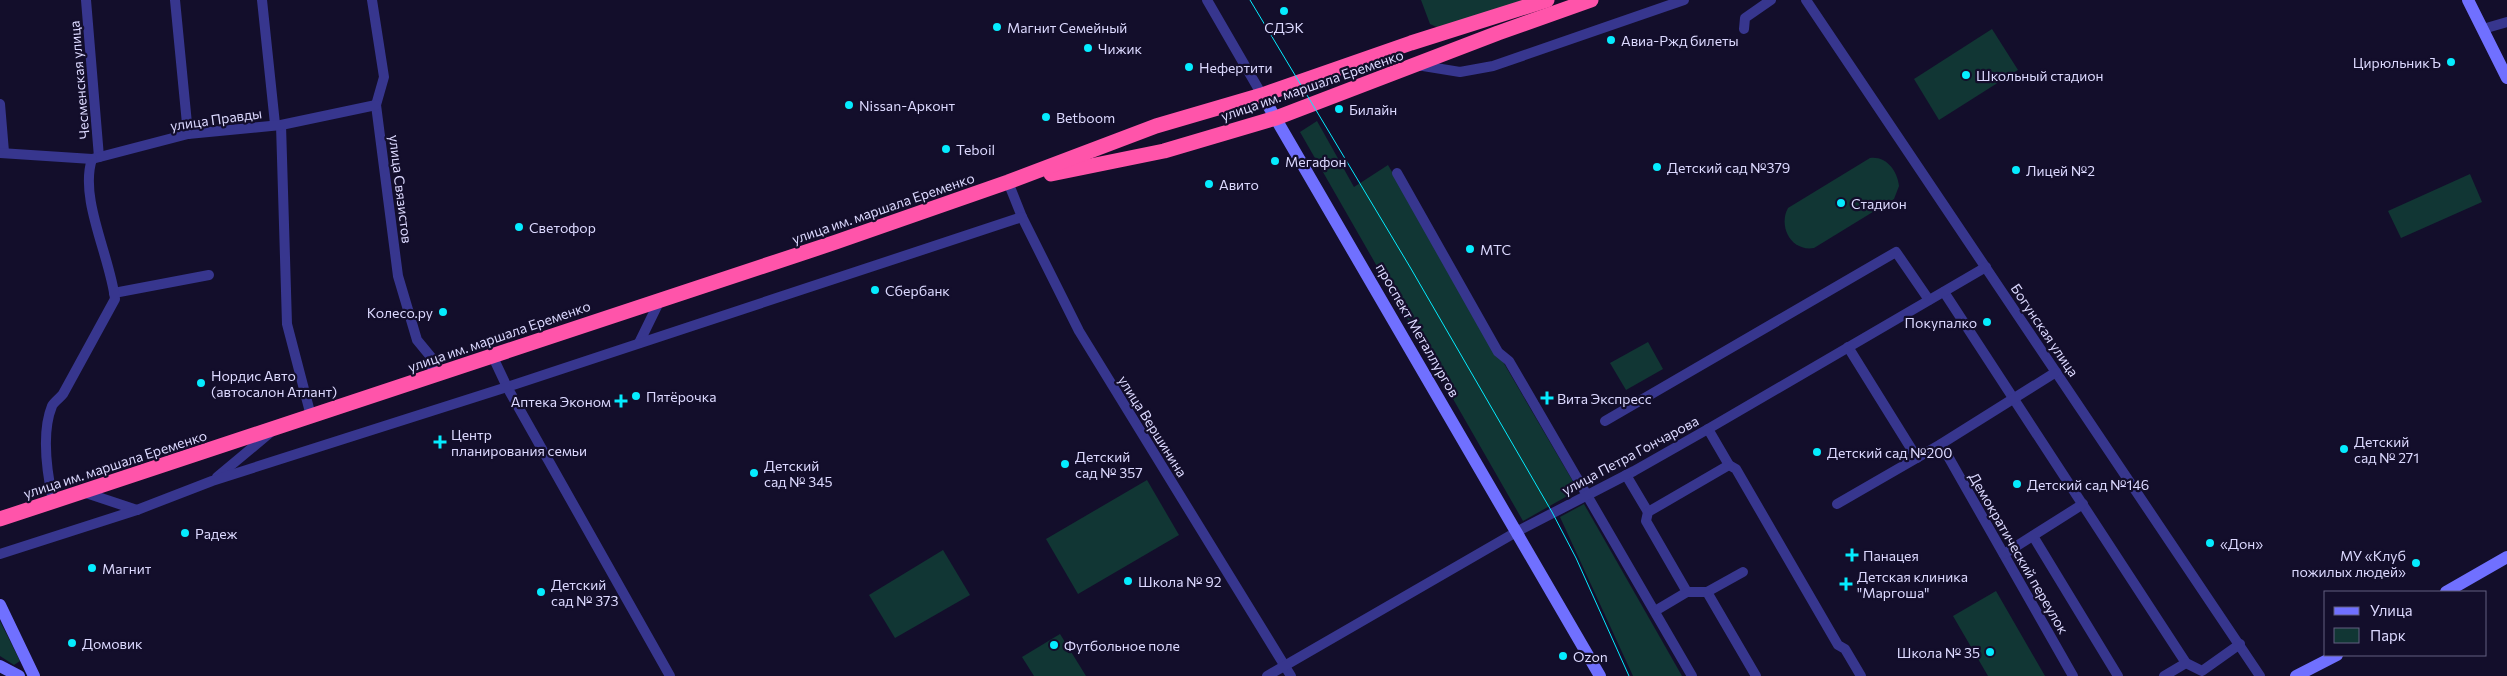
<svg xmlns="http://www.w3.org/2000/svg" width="2507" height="676" font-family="Commissioner,sans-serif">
<rect width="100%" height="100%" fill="#130e2b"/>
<g fill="#113634">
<path d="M1421,0h104l-84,29 -11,-5z"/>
<path d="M1992,29l26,41 -79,50 -25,-41z"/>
<path d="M1317,121l37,66 34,-22 190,325 -55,31 -223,-389z"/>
<path d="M1870,158c16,-2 27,12 29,28l-5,13 -80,49c-23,4 -36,-22 -26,-40z"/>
<path d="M2470,174l12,28 -81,36 -13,-27z"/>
<path d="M1648,342l15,27 -37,21 -16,-27z"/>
<path d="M1147,480l32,55 -101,59 -32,-55z"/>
<path d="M1584,504l98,172h-49l-73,-159z"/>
<path d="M943,550l27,45 -75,43 -26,-43z"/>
<path d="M1996,591l49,85h-57l-35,-60z"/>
<path d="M0,621l20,40 -6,4 -14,-9z"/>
<path d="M1060,634l26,42h-52l-12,-19z"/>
</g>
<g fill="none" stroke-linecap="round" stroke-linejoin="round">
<g stroke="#37368e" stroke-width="10">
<path d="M86,0l13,157"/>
<path d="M175,0l13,134"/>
<path d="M262,0l13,124"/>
<path d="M372,0l12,77 -8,28 22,171 19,64 14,17 2,19"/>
<path d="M1207,0l55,95"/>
<path d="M1806,0l454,676"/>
<path d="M1744,29l1,-11 26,-18"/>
<path d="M2483,29l24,-7"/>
<path d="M1417,65l43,7 33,-6 191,-66"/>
<path d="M0,104l4,48"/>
<path d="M281,125l6,199 24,92"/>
<path d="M0,153l92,6 96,-25 93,-9 95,-20"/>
<path d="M1397,173l101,179 11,9 183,315"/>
<path d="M1008,182l14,35 57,114 212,345"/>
<path d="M1944,292l242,371 16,8 38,-27"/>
<path d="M114,293l95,-18"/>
<path d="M639,343l21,-43"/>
<path d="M1848,347l69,111"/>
<path d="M492,355l15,32 163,289"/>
<path d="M1605,421l291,-169 33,48"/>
<path d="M1708,429l21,36 7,4 102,176 7,4 16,27"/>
<path d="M1941,444l132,232"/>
<path d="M1626,475l22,37"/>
<path d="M217,477l54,-45"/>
<path d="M83,492l54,18"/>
<path d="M53,501c-6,-28 -12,-68 -1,-95 2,-4 8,-8 11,-12l52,-95c-5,-43 -36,-100 -23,-140"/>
<path d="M1837,504l104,-60 115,-72"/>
<path d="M2033,536l85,140"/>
<path d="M0,554l137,-44 75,-29 295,-94 515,-170"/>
<path d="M2004,554l79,-50"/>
<path d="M1687,592l-41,-71 2,-9 81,-47"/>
<path d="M1707,592l49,84"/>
<path d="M1655,611l32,-19h20l36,-20"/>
<path d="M1267,676l251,-145 116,-60 74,-42 278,-162"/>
<path d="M2164,676l22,-13"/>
</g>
<g stroke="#7070ff" stroke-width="12">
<path d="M2468,0l39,78"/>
<path d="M1262,95l338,581"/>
<path d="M2446,592l61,-35"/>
<path d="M0,605l34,71"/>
<path d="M0,666l19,10"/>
<path d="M2296,676l41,-21"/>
</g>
<g stroke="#ff54aa" stroke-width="15">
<path d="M1051,174l113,-23 112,-33 222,-85 93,-33"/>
<path d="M0,519l836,-277 172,-60 148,-56 106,-31 149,-52 136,-43"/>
</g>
<path stroke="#05ecff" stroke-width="1" d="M1250,0l160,267 142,245 24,46 53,118"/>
</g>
<g fill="#05ecff" stroke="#130e2b" stroke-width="2">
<circle cx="1284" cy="11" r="5"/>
<circle cx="997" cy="27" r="5"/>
<circle cx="1611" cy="40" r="5"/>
<circle cx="1088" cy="48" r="5"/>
<circle cx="2451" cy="62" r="5"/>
<circle cx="1189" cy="67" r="5"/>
<circle cx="1966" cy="75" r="5"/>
<circle cx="849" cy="105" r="5"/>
<circle cx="1339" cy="109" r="5"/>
<circle cx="1046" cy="117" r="5"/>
<circle cx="946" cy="149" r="5"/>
<circle cx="1275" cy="161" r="5"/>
<circle cx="1657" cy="167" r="5"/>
<circle cx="2016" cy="170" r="5"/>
<circle cx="1209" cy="184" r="5"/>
<circle cx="1841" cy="203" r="5"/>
<circle cx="519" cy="227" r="5"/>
<circle cx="1470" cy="249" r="5"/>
<circle cx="875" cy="290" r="5"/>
<circle cx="443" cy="312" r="5"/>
<circle cx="1987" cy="322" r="5"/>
<circle cx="201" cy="383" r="5"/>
<circle cx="636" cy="396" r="5"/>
<path d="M1544.5 390.5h5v5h5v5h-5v5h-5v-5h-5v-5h5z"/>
<path d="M618.5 393.5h5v5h5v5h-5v5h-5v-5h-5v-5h5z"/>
<path d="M437.5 434.5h5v5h5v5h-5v5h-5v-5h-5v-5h5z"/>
<circle cx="2344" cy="449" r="5"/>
<circle cx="1817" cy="452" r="5"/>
<circle cx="1065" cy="464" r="5"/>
<circle cx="754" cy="473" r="5"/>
<circle cx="2017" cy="484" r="5"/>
<circle cx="185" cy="533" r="5"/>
<circle cx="2210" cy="543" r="5"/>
<path d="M1849.5 547.5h5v5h5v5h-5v5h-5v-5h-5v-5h5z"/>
<circle cx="2416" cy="563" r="5"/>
<circle cx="92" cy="568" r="5"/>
<circle cx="1128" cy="581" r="5"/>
<path d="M1843.5 576.5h5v5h5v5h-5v5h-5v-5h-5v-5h5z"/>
<circle cx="541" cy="592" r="5"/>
<circle cx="72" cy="643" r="5"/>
<circle cx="1054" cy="645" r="5"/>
<circle cx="1990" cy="652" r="5"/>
<circle cx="1563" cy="656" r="5"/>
</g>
<g text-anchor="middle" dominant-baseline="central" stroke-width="4.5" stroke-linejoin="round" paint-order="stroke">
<g font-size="14" fill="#dcd9ff" stroke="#130e2b" text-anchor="start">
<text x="1007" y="27">Магнит Семейный</text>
<text x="1284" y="27" text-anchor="middle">СДЭК</text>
<text x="1621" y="40">Авиа-Ржд билеты</text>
<text x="1098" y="48">Чижик</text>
<text x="2441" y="62" text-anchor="end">ЦирюльникЪ</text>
<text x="1199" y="67">Нефертити</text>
<text x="1976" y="75">Школьный стадион</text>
<text x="859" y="105">Nissan-Арконт</text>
<text x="1349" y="109">Билайн</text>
<text x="1056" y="117">Betboom</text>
<text x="956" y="149">Teboil</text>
<text x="1285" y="161">Мегафон</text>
<text x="1667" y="167">Детский сад №379</text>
<text x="2026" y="170">Лицей №2</text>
<text x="1219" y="184">Авито</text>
<text x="1851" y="203">Стадион</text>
<text x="529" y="227">Светофор</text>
<text x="1480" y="249">МТС</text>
<text x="885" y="290">Сбербанк</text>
<text x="433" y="312" text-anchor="end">Колесо.ру</text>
<text x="1977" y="322" text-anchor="end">Покупалко</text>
<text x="211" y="375">Нордис Авто<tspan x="211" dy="16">(автосалон Атлант)</tspan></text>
<text x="646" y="396">Пятёрочка</text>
<text x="1557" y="398">Вита Экспресс</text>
<text x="611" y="401" text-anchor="end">Аптека Эконом</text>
<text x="451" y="434">Центр<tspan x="451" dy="16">планирования семьи</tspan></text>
<text x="2354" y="441">Детский<tspan x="2354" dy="16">сад № 271</tspan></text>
<text x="1827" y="452">Детский сад №200</text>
<text x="1075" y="456">Детский<tspan x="1075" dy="16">сад № 357</tspan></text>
<text x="764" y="465">Детский<tspan x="764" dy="16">сад № 345</tspan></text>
<text x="2027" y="484">Детский сад №146</text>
<text x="195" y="533">Радеж</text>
<text x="2220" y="543">«Дон»</text>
<text x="1863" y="555">Панацея</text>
<text x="2406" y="555" text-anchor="end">МУ «Клуб<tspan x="2406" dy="16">пожилых людей»</tspan></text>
<text x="102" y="568">Магнит</text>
<text x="1857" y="576">Детская клиника<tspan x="1857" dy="16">"Маргоша"</tspan></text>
<text x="1138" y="581">Школа № 92</text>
<text x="551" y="584">Детский<tspan x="551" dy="16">сад № 373</tspan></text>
<text x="82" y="643">Домовик</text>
<text x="1064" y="645">Футбольное поле</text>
<text x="1980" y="652" text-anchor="end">Школа № 35</text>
<text x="1573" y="656">Ozon</text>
</g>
<g font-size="14" fill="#dcd9ff" stroke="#130e2b">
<text transform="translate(79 80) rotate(-95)">Чесменская улица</text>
<text transform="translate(1312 85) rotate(-19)">улица им. маршала Еременко</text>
<text transform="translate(216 119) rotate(-8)">улица Правды</text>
<text transform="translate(401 189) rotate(83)">улица Связистов</text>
<text transform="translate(883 208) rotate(-19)">улица им. маршала Еременко</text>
<text transform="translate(1418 330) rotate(60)">проспект Металлургов</text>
<text transform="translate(2045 330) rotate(56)">Богунская улица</text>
<text transform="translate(499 336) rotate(-19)">улица им. маршала Еременко</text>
<text transform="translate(1153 426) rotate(58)">улица Вершинина</text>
<text transform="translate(1630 455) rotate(-28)">улица Петра Гончарова</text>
<text transform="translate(115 464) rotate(-18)">улица им. маршала Еременко</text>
<text transform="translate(2019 553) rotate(60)">Демократический переулок</text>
</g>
</g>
<rect x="2324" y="591" width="162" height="65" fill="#130e2b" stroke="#635f80"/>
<rect x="2334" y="607" width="25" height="8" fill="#7070ff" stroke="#635f80"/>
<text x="2370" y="616" font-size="15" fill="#dcd9ff">Улица</text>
<rect x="2334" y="628" width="25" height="15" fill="#113634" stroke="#635f80"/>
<text x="2370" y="641" font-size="15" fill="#dcd9ff">Парк</text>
</svg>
